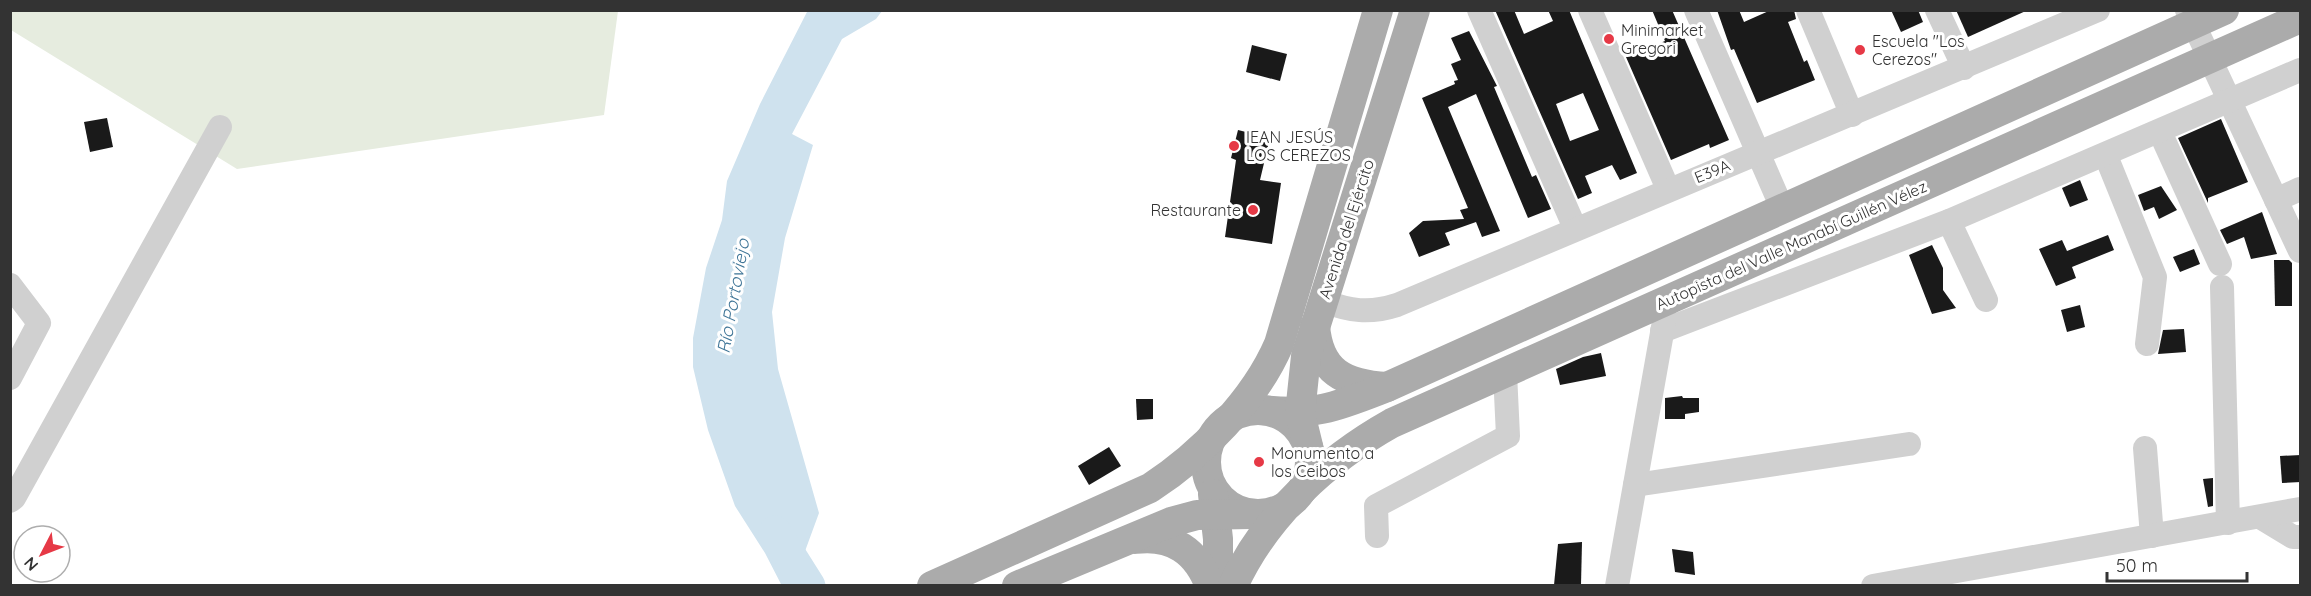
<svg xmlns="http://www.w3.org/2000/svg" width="2311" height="596" font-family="Quicksand,sans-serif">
<rect width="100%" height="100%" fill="#fff"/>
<path fill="#e6ecdf" d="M10,11h608l-14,104 -367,54 -226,-139z"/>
<path fill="#cfe2ee" d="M808,10l74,1 -6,8 -34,20 -50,95 21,11 -28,93 -13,74 6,57 41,144 -22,60 6,12 -21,1 -17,-33 -30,-47 -27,-76 -15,-63v-29l13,-70 16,-48 5,-39 33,-77z"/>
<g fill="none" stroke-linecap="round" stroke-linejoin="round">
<path stroke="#cfe2ee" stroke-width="33" d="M775,532l34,54"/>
</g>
<g fill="#1a1a1a" fill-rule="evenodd">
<path d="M1495,10h19l10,24 29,-13 -5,-11h21l68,163 -17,7 -8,-15 -27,11 7,17 -14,6zM1583,93l16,37 -29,11 -14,-37z"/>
<path d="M1652,10h20l57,130 -19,8 -1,-4 -38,16 -45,-103 39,-16z"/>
<path d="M1717,10h22l5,12 27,-12h23l2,9 -8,3 16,40 3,-2 8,20 -58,23 -23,-54 -3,1z"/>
<path d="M1891,10h27l5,12 -22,10z"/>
<path d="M1956,10h72l-60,27z"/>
<path d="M1469,31l28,55 -3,1 38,90 4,-2 15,34 -23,9 -52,-124 -28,13 52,124 -18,6 -6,-15 -31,11 5,12 -31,12 -10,-24 14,-12 41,-2 -4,-9 8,-2 -46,-110 33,-14 -1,-3 4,-1 -7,-16 10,-4 -10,-22z"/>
<path d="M1252,45l35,9 -7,27 -34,-9z"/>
<path d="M107,118l6,29 -23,5 -6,-30z"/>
<path d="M2221,119l27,63 -40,16v5l-30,-65z"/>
<path d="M1238,130l32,8 -10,42 21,3 -9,61 -47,-7 11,-77 -5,-2z"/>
<path d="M2080,180l8,20 -18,7 -8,-19z"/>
<path d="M2161,186l16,24 -18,9 -5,-12 -10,4 -6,-16z"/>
<path d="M2262,212l15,42 -26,5 -7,-22 -17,7 -7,-14z"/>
<path d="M2108,235l6,15 -42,17 4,11 -20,8 -17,-37 23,-9 5,11z"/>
<path d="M1932,245l11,23v22l13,18 -24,6 -23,-59z"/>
<path d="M2194,249l6,15 -20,8 -7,-15z"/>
<path d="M2274,260h15l3,3v43h-17z"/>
<path d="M2080,305l5,22 -18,5 -6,-22z"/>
<path d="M2184,329l2,23 -28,2 5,-24z"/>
<path d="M1601,353l5,23 -46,9 -4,-16 27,-12z"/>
<path d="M1682,396l1,2h16v14l-14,2v5h-20v-21z"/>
<path d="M1136,399h17v20l-16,1z"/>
<path d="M1109,447l12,19 -32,19 -11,-19z"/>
<path d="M2301,455v27l-19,1 -2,-27z"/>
<path d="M2213,478v28l-5,1 -5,-28z"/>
<path d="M1582,542l-1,43h-27l4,-41z"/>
<path d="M1672,549l21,3 2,23 -20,-3z"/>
</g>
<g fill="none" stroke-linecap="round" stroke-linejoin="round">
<g stroke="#d0d0d0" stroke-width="24">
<path d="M1479,10l96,218"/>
<path d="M1590,10l78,179"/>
<path d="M1696,10l86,198"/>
<path d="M1808,10l44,105"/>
<path d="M1937,10l27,58"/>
<path d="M2187,10l113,241"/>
<path d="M2160,132l60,132"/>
<path d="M2106,156l49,121 -8,67"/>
<path d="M2276,200l24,-11"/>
<path d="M1949,221l37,79"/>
<path d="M10,285l29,38 -29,55"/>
<path d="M2222,287l6,236"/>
<path d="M1323,301c27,10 46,13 74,4l701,-295"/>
<path d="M1662,331l287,-110 351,-151"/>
<path d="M2145,448l7,88"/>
<path d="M1635,485l274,-41"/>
<path d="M10,501l4,-3 206,-371"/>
<path d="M2260,517l33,20h7"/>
<path d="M1377,536l-1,-30 132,-70 -3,-63"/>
<path d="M1617,586l48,-270"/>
<path d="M1873,586l427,-77"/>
</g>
<g stroke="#ababab" stroke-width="30">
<path d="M1315,326c4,46 29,58 72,61"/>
<path d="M1263,410c54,6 75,-4 124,-23l837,-377"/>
<circle cx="1258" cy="462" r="52"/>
<path d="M1309,450l-9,-37 6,-57 109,-346"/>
<path d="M1213,494l5,45v47"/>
<path d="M1135,539c37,-5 62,12 75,47"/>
<path d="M932,586l218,-98c51,-33 105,-88 129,-144l99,-334"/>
<path d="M1017,586l154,-64 26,-7 53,-1"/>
<path d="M1233,586c32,-70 93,-126 159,-163l908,-405"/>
</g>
</g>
<g fill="#e63946" stroke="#fff" stroke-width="2">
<circle cx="1609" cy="39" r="6"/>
<circle cx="1860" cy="50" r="6"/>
<circle cx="1234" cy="146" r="6"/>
<circle cx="1253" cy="210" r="6"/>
<circle cx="1259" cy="462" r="6"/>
</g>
<g text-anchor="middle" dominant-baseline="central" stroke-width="6" stroke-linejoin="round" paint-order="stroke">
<g font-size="16" fill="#333" stroke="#fff" text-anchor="start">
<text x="1621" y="30">Minimarket<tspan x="1621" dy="18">Gregori</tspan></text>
<text x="1872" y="41">Escuela "Los<tspan x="1872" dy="18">Cerezos"</tspan></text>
<text x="1246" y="137">IEAN JESÚS<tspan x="1246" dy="18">LOS CEREZOS</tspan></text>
<text x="1241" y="210" text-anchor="end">Restaurante</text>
<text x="1271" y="453">Monumento a<tspan x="1271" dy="18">los Ceibos</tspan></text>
</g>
<g font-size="16" fill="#333" stroke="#fff">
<text transform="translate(1712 171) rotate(-22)">E39A</text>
<text transform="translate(1346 229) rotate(-72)">Avenida del Ejército</text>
<text transform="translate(1791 245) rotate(-24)">Autopista del Valle Manabí Guillén Vélez</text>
</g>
<g font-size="18" font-style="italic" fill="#3f7597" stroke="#fff">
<text transform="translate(733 296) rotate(-80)">Río Portoviejo</text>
</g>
</g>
<rect width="2311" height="596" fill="none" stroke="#333333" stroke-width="24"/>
<g transform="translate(42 554) rotate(228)"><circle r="28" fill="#ffffff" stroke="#adadad" stroke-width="1.5"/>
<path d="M0-4.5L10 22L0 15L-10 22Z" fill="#e63946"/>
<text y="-9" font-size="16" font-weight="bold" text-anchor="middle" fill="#333333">N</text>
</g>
<path d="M2107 572v9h140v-9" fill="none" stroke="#333333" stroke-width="3"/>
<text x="2116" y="572" font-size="18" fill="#333333" stroke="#ffffff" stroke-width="4.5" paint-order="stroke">50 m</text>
</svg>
